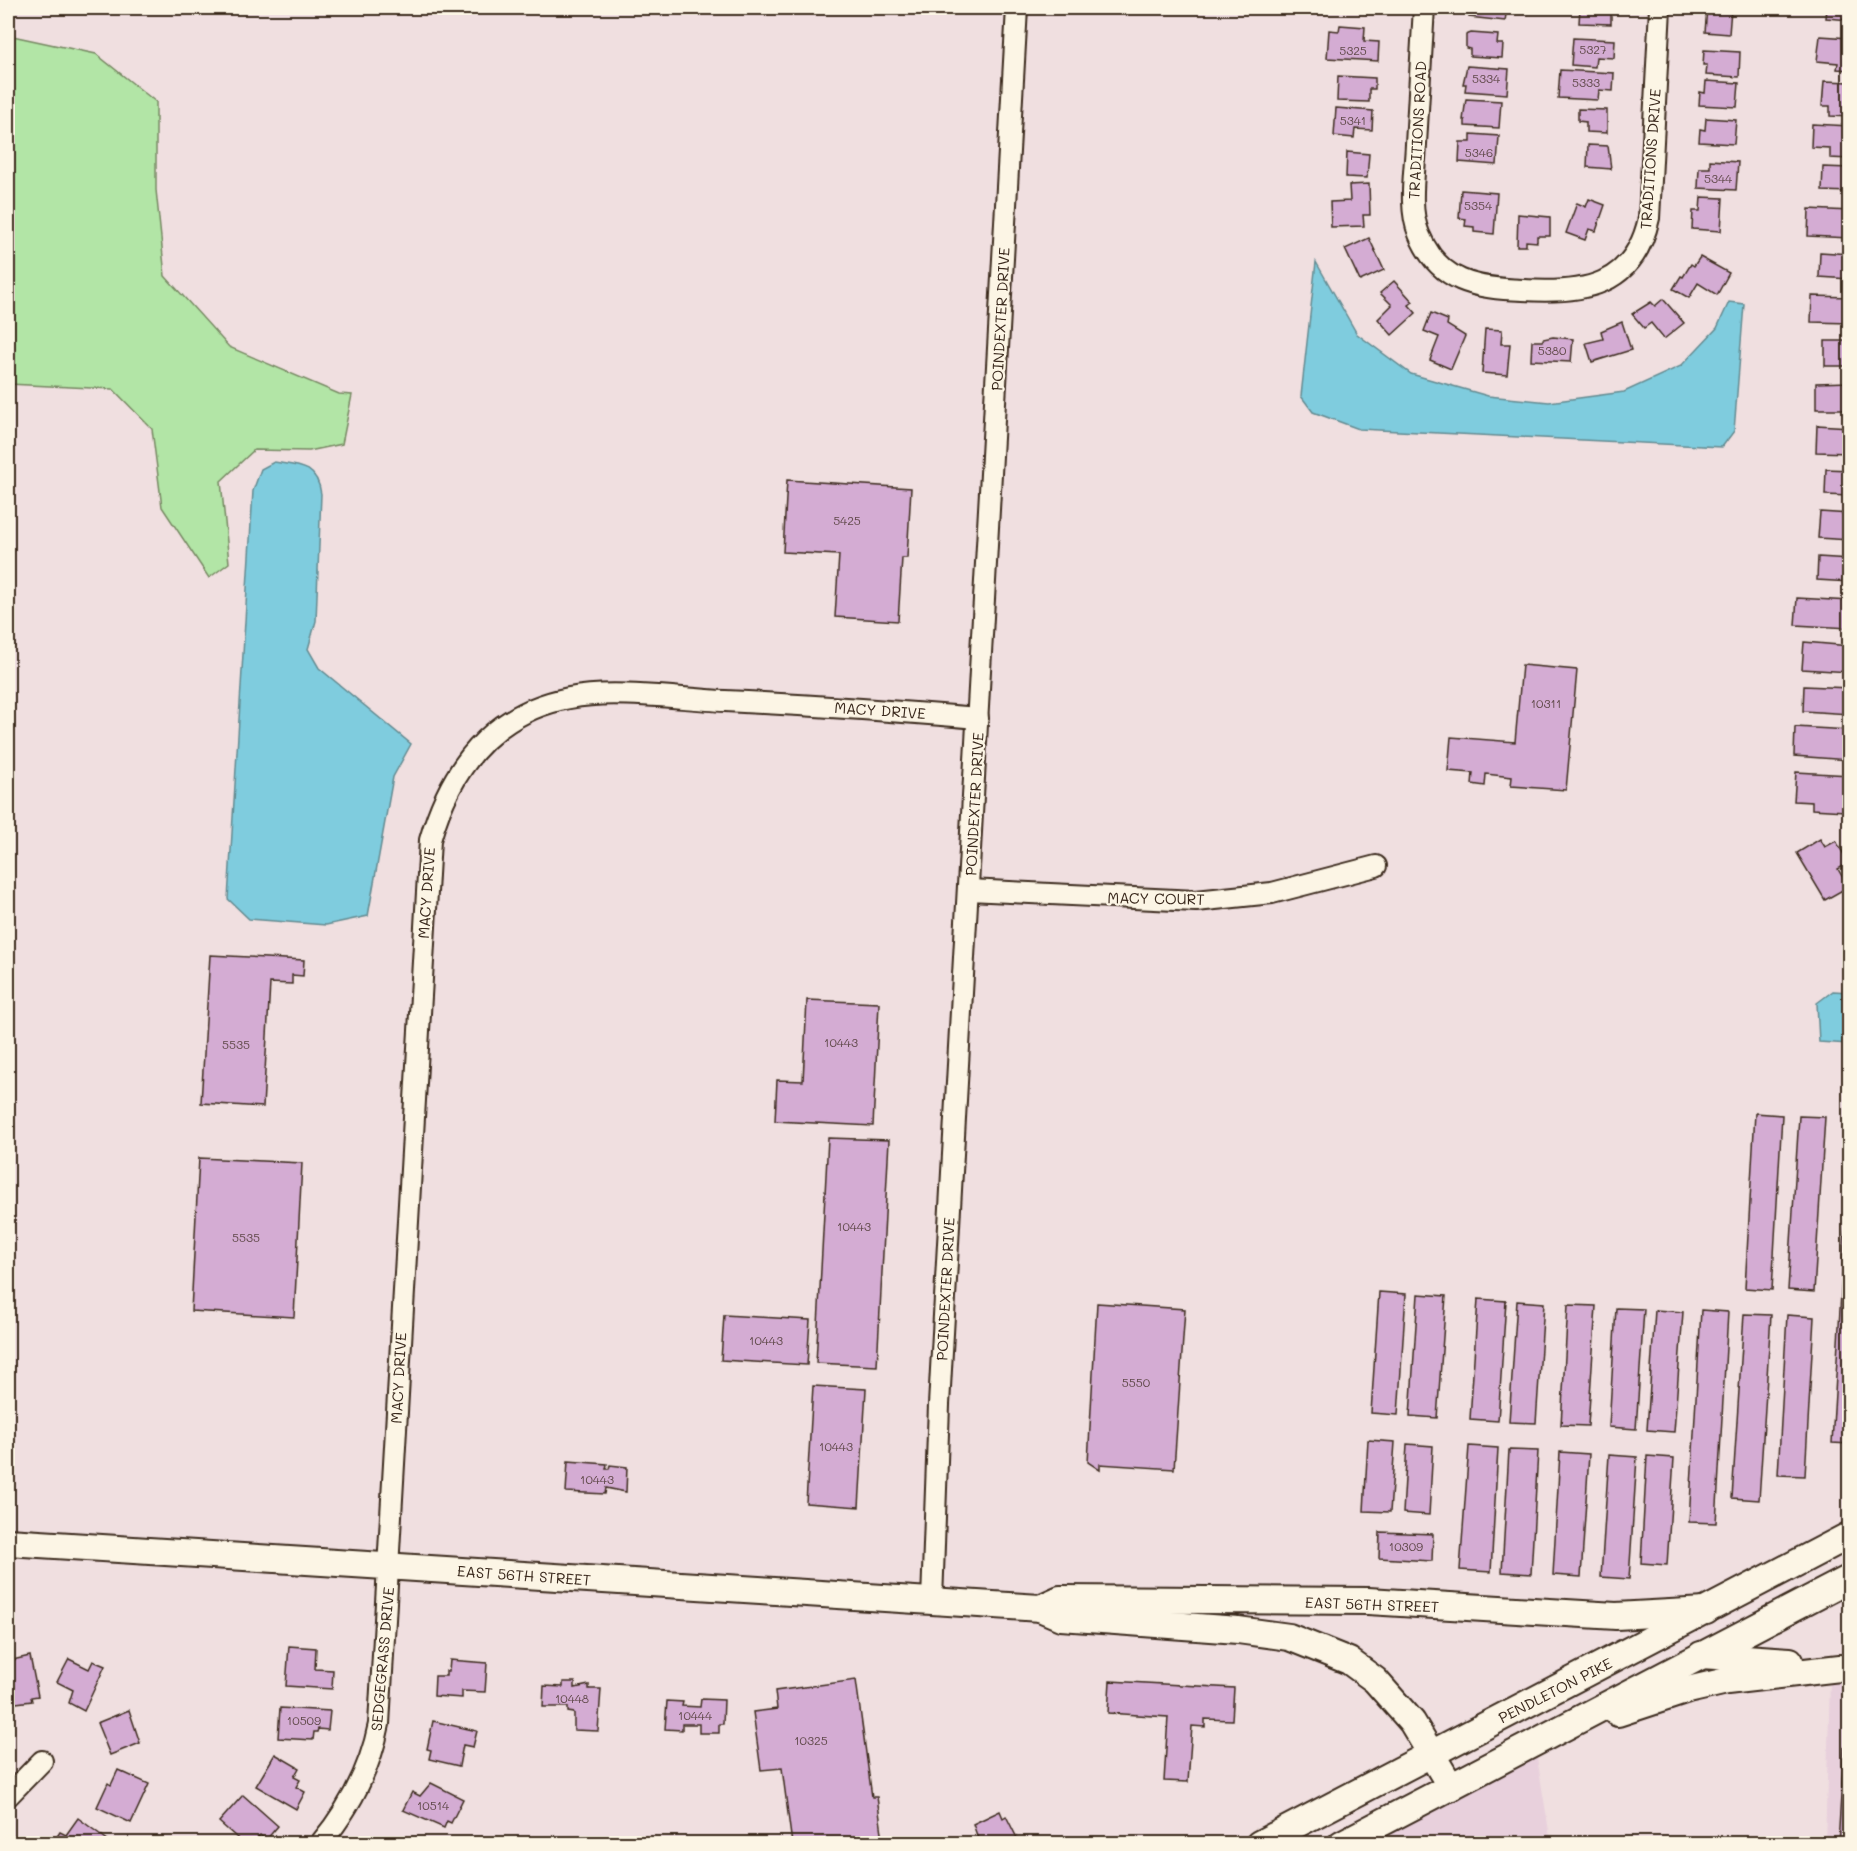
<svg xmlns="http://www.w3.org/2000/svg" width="1857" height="1851" font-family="Mali,sans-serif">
<rect width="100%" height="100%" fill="#f0dfe0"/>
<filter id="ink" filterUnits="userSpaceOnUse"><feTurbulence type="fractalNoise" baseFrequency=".0167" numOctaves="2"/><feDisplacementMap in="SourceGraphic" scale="12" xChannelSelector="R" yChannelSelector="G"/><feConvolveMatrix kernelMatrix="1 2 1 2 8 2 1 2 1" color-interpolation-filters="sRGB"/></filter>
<g filter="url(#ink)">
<g fill="#e8d0dc">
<path d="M1830,1682l19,1v160l-24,1z"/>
<path d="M1537,1758l14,85 -184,1 135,-72z"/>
</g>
<path fill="#b2e5a6" stroke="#768862" stroke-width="1.5" d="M8,35l88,19 60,48v88l9,86 64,71 110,47 13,1 -10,49 -33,7 -55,-1 -33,31 8,82 -20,15 -47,-71 -10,-78 -39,-40 -105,-5z"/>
<g fill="#7fccde" stroke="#648b91" stroke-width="1.5">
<path d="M1316,262l41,72 54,40 77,22 61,6 75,-10 57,-26 36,-38 12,-26 15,2 -10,127 -12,16 -363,-18 -46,-17 -12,-16z"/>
<path d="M274,462c26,4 43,3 47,32l-5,127 -8,28 11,19 92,76 -18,33 -25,139 -42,9 -77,-6 -21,-20 25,-408 8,-22z"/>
<path d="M1833,991l16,1v52l-30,-2 -2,-39z"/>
</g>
<g fill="#d4acd3" stroke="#3b2a1e" stroke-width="1.5">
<path d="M1470,8h37l-2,13 -36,-4z"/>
<path d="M1580,8h36v5h-5v11l-32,-1z"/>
<path d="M1707,8l24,1 -2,25 -24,-2z"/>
<path d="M1827,8h23v12l-24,-2z"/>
<path d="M1340,25l25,2 -1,14 15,1 -1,19 -51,-3 2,-28 10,1z"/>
<path d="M1471,33l27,2 -1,9h6l-1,14 -32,-2v-7l-4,-1v-13z"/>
<path d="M1820,36l30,2v32l-13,-1 1,-6 -21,-2z"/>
<path d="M1573,38l42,2 -1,18 -18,-1 -1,10 -24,-2z"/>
<path d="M1704,50l36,2 -1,25 -33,-2 1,-10h-4z"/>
<path d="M1467,66l42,3 -2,25 -42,-3 1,-7h-3z"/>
<path d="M1560,70l54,3 -1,18 -14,-1 -1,10 -40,-2z"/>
<path d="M1338,76l37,2v11h-6v13l-32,-1z"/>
<path d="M1706,81l33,2 -2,24 -38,-2 1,-13 5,1z"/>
<path d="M1824,81l26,1v35l-20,-1v-10h-8z"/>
<path d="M1466,99l35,2 -2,27 -34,-2v-6h-2z"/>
<path d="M1336,108l37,3 -1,19 -17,-1 -1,9 -20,-2z"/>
<path d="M1578,109l29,1v23l-21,-1v-10l-8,-1z"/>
<path d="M1706,118l30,2 -2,24 -35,-2 1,-13 5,1z"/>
<path d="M1812,124l38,2v33l-20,-1v-10l-19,-1z"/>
<path d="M1471,134l28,2 -2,29 -38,-3 1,-20h11z"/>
<path d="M1588,145l20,1 3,23 -24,-2z"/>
<path d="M1347,152l22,2 -2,24 -21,-1z"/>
<path d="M1710,160l28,2 -2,28 -38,-2 1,-20h11z"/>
<path d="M1823,167l27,1v24l-28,-1z"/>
<path d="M1369,184l1,31h-7l1,11 -33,1 -1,-25 20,-1 -1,-16z"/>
<path d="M1461,190l36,3 -3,41 -20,-2v-5l-9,-1 1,-7 -7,-1z"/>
<path d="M1701,197l22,1 -2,33 -29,-2 1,-18h7z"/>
<path d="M1589,199l16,6 -9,26 -7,-2 -4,11 -19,-7 11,-30 9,4z"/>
<path d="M1809,209l41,2v27l-42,-2z"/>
<path d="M1518,214l32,3v19h-13v6l-11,-1v5h-9z"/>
<path d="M1369,238l15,32 -24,11 -15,-32z"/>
<path d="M1820,252l30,2v25l-31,-2z"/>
<path d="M1700,257l29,16 -12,22 -19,-12 -9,15 -16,-9 8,-13 2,1 8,-13 3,2z"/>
<path d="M1394,281l19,21 -4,3 7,8 -24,22 -14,-16 14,-14 -12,-12z"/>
<path d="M1812,296l38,1v26l-39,-1z"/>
<path d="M1663,299l21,24 -20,16 -13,-16 -7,5 -12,-14 19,-12 4,4z"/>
<path d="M1431,313l17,7 -1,5 18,11 -14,33 -21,-9 9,-23 -15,-6z"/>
<path d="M1622,322l9,28 -39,12 -6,-19 17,-4 -2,-8z"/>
<path d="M1485,329l17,1 -1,14h9l-3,31 -25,-2z"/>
<path d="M1553,337l20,2 -2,23 -40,-2 1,-19h11v-2z"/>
<rect x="1825" y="341" width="25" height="25"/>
<path d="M1850,382v27h-34v-26z"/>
<path d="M1817,425l33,2v26l-34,-1z"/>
<path d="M1826,469l24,1v26l-25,-1z"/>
<path d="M787,480l124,8 -4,70h-5l-4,63 -63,-4 4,-62 -56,-3z"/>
<path d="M1820,512l30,2v26l-32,-2z"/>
<path d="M1818,557l32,2v23l-33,-2z"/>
<path d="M1797,598l53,3v27l-55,-3z"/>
<path d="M1804,642l46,4v26l-48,-3z"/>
<path d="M1522,665l55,5 -11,120 -55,-4 1,-9 -26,-3 -1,12 -13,-2 1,-11 -25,-2 3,-34 64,5z"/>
<path d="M1804,686l46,2v26l-47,-3z"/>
<path d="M1795,727l55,3 -1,30 -55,-4z"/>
<path d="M1796,772l54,3v29h-4l-1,7 -33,-2v-7l-18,-1z"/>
<path d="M1820,839l5,8 11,-6 13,22 -11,6 10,18 -23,13 -28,-47z"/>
<path d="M210,955l94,5 -1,16 -11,-1v9l-22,-1 -7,124 -62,-4z"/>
<path d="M807,1000l72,3 -6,123 -98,-5 2,-41 26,1z"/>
<path d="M1755,1113l27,2 -10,175 -27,-2z"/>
<path d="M1799,1116l26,1 -11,175 -26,-2z"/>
<path d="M828,1138l61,2 -12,226 -61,-3z"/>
<path d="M1850,1143v301l-18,-1z"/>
<path d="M199,1158l103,5 -8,154 -103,-6z"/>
<path d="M1379,1292l27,2 -8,121 -27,-2z"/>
<path d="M1418,1294l28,2 -9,122 -27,-2z"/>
<path d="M1478,1299l28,2 -8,120 -28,-2z"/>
<path d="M1517,1301l27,2 -8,120 -27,-1z"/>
<path d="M1097,1303l88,6 -11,160 -74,-5v6l-12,-8z"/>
<path d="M1568,1305l28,1 -8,120 -27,-1z"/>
<path d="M1616,1308l28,1 -8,120 -27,-2z"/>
<path d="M1655,1310l28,2 -9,120 -27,-2z"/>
<path d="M1701,1310l27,2 -12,211 -27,-1z"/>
<path d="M1744,1314l27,1 -12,185 -27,-2z"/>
<path d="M724,1315l86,5 -3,45 -86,-5z"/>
<path d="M1787,1315l27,2 -9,159 -27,-1z"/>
<path d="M813,1386l53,3 -7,118 -53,-4z"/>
<path d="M1368,1440l27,2 -5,70 -26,-1z"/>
<path d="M1407,1444l26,2 -4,69 -26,-2z"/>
<path d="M1469,1446l29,2 -7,124 -31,-2z"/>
<path d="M1509,1450l29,1 -7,123 -29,-2z"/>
<path d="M1560,1452l29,2 -8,123 -28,-2z"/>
<path d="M1609,1455l28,2 -8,122 -28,-2z"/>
<path d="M1647,1456l27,2 -7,107 -26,-2z"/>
<path d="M568,1461l39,3 -1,5h3l1,-4 17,2 -1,25 -20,-4 -1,6 -39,-2z"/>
<path d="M1380,1532l53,2 -1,27 -53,-3z"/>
<path d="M289,1646l27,2 -1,21 18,1 -1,19 -46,-3z"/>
<path d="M30,1656l8,40 -7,1 1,4 -24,3v-43z"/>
<path d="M69,1659l20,10 4,-8 12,5 -21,45 -15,-8 4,-13 -16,-8z"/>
<path d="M450,1660l37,3 -2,29 -23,-1v7l-28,-2 1,-20h11v-5h3z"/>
<path d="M856,1680l16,117h5l6,43 -28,4h-63l-10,-76 -21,2 -8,-58 24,-3 -2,-18z"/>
<path d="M1110,1681l124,7 -2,32 -27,-1v8l-13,-1 -4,56 -24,-1 4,-64 -60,-4z"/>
<path d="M563,1682h12v6l14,-3v4h12l-3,42 -24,-1v-17l-6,-1v-5h-25l1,-21 19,1z"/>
<path d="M701,1699l23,1 -1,24h-4v9h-20v-9h-17v6l-17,-1 2,-28 16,1 -1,4 18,1z"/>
<path d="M280,1708l50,3 -2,19 -10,-1 -1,3h-3l-1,8 -35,-2z"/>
<path d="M129,1710l11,33 -30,12 -13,-32z"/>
<path d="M433,1721l44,10 -4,16 -10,-2 -4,21 -30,-7 2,-9 -4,-1z"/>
<path d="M1844,1747h6v97h-12z"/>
<path d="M275,1754l24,14 -5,9 6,3 -4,7 9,5 -9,17 -40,-23z"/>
<path d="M118,1770l31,14 -18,39 -34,-16 11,-24 3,2z"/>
<path d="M431,1783l32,16 -12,24 -4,-2 -3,7 -41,-18 9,-18 8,4z"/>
<path d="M243,1795l35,31 -12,14 -6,-5 -8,9h-8l-25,-22z"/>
<path d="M1000,1811l3,7 3,-2 14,28h-40l-7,-20z"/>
<path d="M78,1818l35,26h-61l8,-12 6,3z"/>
</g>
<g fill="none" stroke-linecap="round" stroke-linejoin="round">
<defs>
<g id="minor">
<path d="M1424,8c-3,45 -5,90 -8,136 -1,28 -8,63 3,90 20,49 57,54 104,56 60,4 111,-3 126,-72l11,-210"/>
<path d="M969,890l227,11 76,-8 104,-27"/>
<path d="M932,1601l7,-196 78,-1397"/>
<path d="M8,1796l34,-35"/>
<path d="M320,1844c30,-36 50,-74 59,-120l51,-884c15,-53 42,-101 94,-127 61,-31 135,-15 201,-12 84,4 169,10 253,17"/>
</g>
<g id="major">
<path d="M8,1542l1032,66 21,9 177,13 51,7 60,24 26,19 37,42 39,65"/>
<path d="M1040,1608l20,-9 308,2 248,15 90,-5"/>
<path d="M1701,1655l89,6"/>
<path d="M1618,1713l70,-23 39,-9 113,-13"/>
<path d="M1259,1844l591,-309"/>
<path d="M1341,1844l509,-266"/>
</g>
</defs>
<use href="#minor" stroke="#3b2a1e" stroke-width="24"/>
<use href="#major" stroke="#3b2a1e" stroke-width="30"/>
<use href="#minor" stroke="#fcf5e5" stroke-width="20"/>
<use href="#major" stroke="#fcf5e5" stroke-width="26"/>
</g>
</g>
<g text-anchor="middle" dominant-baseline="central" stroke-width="4.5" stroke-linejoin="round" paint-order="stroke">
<g font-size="12" fill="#614a4b">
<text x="1593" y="49">5327</text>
<text x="1353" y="50">5325</text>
<text x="1486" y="78">5334</text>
<text x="1586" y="82">5333</text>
<text x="1353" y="120">5341</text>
<text x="1479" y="152">5346</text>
<text x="1718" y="178">5344</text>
<text x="1478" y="205">5354</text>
<text x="1552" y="350">5380</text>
<text x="847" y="520">5425</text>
<text x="1546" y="703">10311</text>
<text x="841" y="1042">10443</text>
<text x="236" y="1044">5535</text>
<text x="854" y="1226">10443</text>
<text x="246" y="1237">5535</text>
<text x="766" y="1340">10443</text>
<text x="1136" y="1382">5550</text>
<text x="836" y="1446">10443</text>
<text x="597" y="1479">10443</text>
<text x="1406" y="1546">10309</text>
<text x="572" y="1698">10448</text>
<text x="695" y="1715">10444</text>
<text x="304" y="1720">10509</text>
<text x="811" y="1740">10325</text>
<text x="433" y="1805">10514</text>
</g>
<g font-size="15" fill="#3b2a1e" stroke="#fcf5e5">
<text transform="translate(1417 130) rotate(-87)">TRADITIONS ROAD</text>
<text transform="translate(1650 159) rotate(-86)">TRADITIONS DRIVE</text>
<text transform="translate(1000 319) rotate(-87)">POINDEXTER DRIVE</text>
<text transform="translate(880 710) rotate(4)">MACY DRIVE</text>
<text transform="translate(974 804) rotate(-87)">POINDEXTER DRIVE</text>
<text transform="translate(426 893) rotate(-86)">MACY DRIVE</text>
<text transform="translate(1156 898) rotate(1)">MACY COURT</text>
<text transform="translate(945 1289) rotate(-87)">POINDEXTER DRIVE</text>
<text transform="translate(398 1378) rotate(-87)">MACY DRIVE</text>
<text transform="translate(524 1575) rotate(4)">EAST 56TH STREET</text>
<text transform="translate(1372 1604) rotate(2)">EAST 56TH STREET</text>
<text transform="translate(382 1659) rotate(-85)">SEDGEGRASS DRIVE</text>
<text transform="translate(1555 1690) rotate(-27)">PENDLETON PIKE</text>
</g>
</g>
<rect width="1857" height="1851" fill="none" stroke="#fcf5e5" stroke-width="30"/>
<rect x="15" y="15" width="1827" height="1821" fill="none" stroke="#3b2a1e" stroke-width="2" filter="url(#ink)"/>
</svg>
